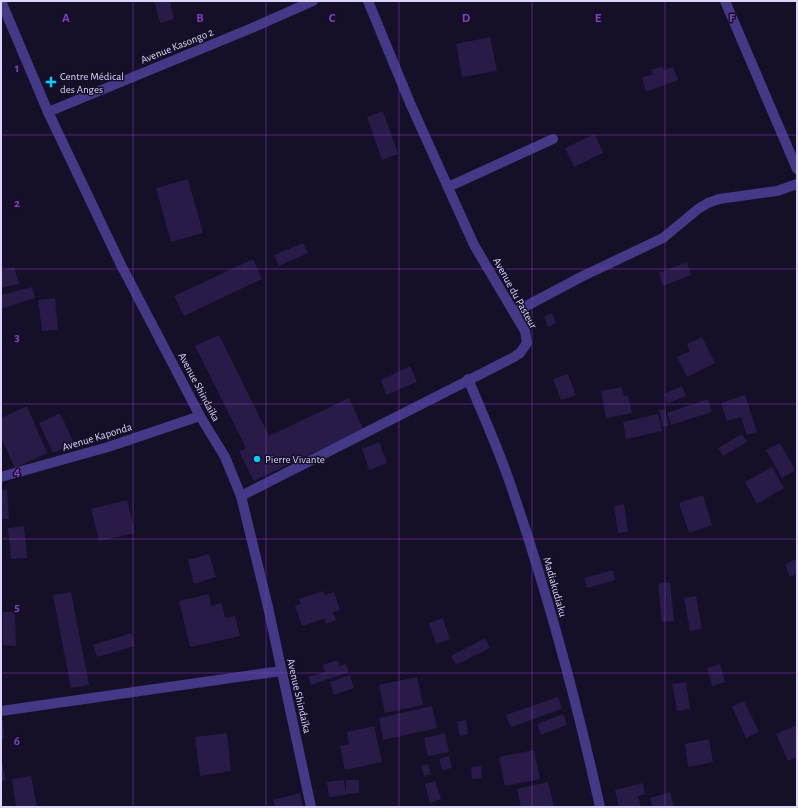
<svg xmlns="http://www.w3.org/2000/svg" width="798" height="808" font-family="'Alegreya Sans',sans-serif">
<rect width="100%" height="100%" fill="#150f27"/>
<g fill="#281b48">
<path d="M154,1h16l4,18 -14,4z"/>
<path d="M490,37l7,34 -35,6 -6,-33z"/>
<path d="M662,66l2,4 9,-3 5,13 -32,12 -4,-14 11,-4 -2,-4z"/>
<path d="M383,111l15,43 -16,6 -15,-43z"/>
<path d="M595,134l8,19 -29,14 -9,-19z"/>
<path d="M188,179l15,54 -32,9 -15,-54z"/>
<path d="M303,243l5,10 -29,13 -5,-11z"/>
<path d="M253,259l9,20 -78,37 -10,-20z"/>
<path d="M687,262l4,13 -28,11 -4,-13z"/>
<path d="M14,267l5,17 -18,4v-17z"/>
<path d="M32,287l3,11 -34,11v-14z"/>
<path d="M55,298l3,32 -16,1 -4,-31z"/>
<path d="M552,313l4,10 -8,4 -4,-10z"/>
<path d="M219,335l50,101 80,-38 14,31 -109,52 -15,-30 7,-3 -51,-102z"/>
<path d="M702,337l13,26 -28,14 -10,-20 13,-6 -3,-7z"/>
<path d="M410,366l7,16 -31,13 -5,-15z"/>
<path d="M568,374l8,21 -15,5 -8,-21z"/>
<path d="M682,386l4,10 -18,7 -4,-9z"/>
<path d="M622,387l2,9 4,-1 4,18 -26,5 -5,-27z"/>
<path d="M745,395l12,37 -10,3 -6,-18 -14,4 -6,-18z"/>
<path d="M708,399l4,13 -41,13 -4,-12z"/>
<path d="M27,406l20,47 -32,15 -14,-31v-19z"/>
<path d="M665,409l4,17 -6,1 -4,-17z"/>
<path d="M60,413l14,30 -21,10 -14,-30z"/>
<path d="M658,414l4,17 -36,8 -3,-17z"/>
<path d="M742,434l5,8 -24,14 -5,-8z"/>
<path d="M379,442l8,21 -18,7 -7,-21z"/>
<path d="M780,443l15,27 -13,8 -16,-28z"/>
<path d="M772,467l12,21 -27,16 -12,-22z"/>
<path d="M1,490h6l2,29h-8z"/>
<path d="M703,495l9,30 -23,8 -10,-30z"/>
<path d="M127,500l8,33 -36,8 -8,-32z"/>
<path d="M624,504l4,28 -10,1 -4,-27z"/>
<path d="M24,526l3,32 -16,1 -3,-31z"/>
<path d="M209,554l7,23 -22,7 -6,-24z"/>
<path d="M797,559v15l-7,3 -5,-13z"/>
<path d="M613,570l2,10 -28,8 -3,-10z"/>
<path d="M670,582l4,39 -12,1 -4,-38z"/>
<path d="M323,591l2,4 9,-3 6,18 -7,2 3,8 -10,4 -1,-6 -23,8 -7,-20 6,-2 -2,-5z"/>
<path d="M71,592l18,93 -18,3 -18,-93z"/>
<path d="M209,594l2,12 11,-3 3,15 10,-2 5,20 -50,11 -11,-46z"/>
<path d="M696,596l6,33 -12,2 -6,-33z"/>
<path d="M3,612h12l1,34 -13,-1z"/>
<path d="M443,618l7,21 -14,5 -7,-21z"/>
<path d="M131,633l4,13 -38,11 -4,-12z"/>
<path d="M485,638l5,10 -34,17 -5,-9z"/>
<path d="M338,660l2,6 6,-2 3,8 -38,13 -3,-8 17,-5 -2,-7z"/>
<path d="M720,664l5,18 -13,4 -5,-18z"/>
<path d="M350,675l4,13 -20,7 -4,-13z"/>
<path d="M417,677l6,28 -38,8 -6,-28z"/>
<path d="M686,682l4,27 -13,2 -5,-27z"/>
<path d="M558,697l4,12 -51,18 -5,-12z"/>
<path d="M744,701l15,31 -13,6 -14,-31z"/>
<path d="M432,706l5,22 -54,12 -4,-22z"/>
<path d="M563,714l4,11 -26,10 -4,-11z"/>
<path d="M1,720h2l1,19h-3z"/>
<path d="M466,720l2,14 -8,2 -3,-14z"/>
<path d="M797,725v32l-9,4 -12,-27z"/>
<path d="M374,726l8,36 -37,8 -5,-24 9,-2 -2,-12z"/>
<path d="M227,733l4,38 -31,5 -5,-39z"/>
<path d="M445,733l4,19 -21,4 -4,-18z"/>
<path d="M709,739l4,23 -25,5 -3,-23z"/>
<path d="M534,750l6,29 -35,7 -6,-29z"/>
<path d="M449,756l3,12 -10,2 -3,-11z"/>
<path d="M1,759l5,21 -5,1z"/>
<path d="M428,764l3,10 -7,2 -3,-10z"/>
<path d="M481,766l1,12 -10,1 -1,-12z"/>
<path d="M31,776l6,31h-21l-4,-28z"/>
<path d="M344,780l2,15 -17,2 -2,-15z"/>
<path d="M346,780h13v13l-13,1z"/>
<path d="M435,781l6,18 -11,4 -5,-19z"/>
<path d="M548,782l6,25h-33l-4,-18z"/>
<path d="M643,783l2,11 -7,2 3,11h-22l-4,-17z"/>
<path d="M670,792l4,15h-27l5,-2 -2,-7z"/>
<path d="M300,793l3,14h-28l-2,-7z"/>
</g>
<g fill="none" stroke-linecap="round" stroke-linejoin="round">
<g stroke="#443986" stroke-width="10">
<path d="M1,1l47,111 73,153 79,151 25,41 16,39 27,111 43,200"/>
<path d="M725,1l72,168"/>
<path d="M48,112l204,-84 61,-27"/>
<path d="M448,187l105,-48"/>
<path d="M515,312l66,-35 82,-39 35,-29 10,-6 11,-4 58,-8 20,-7"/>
<path d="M468,379c15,36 31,71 43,107 36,105 65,213 89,321"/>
<path d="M1,477l107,-30 92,-31"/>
<path d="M241,496l273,-139 6,-4 7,-10 -2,-12 -51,-86 -64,-142 -42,-102"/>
<path d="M1,711l280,-40"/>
</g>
</g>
<path fill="none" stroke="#853dc5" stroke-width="1" stroke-opacity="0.55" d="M133,1v806M266,1v806M399,1v806M532,1v806M665,1v806M1,135h796M1,269h796M1,404h796M1,539h796M1,673h796"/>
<g fill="#01cdff" stroke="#150f27" stroke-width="1.5">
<path d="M49 76h4v4h4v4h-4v4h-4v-4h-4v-4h4z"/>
<circle cx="257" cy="459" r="4"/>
</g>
<g text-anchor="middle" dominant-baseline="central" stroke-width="3" stroke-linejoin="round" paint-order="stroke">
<g font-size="11" fill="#ded5ff" stroke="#150f27">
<text transform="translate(177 46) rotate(-22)">Avenue Kasongo 2</text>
<text transform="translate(515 293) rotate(61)">Avenue du Pasteur</text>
<text transform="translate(199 387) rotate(62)">Avenue Shindaïka</text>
<text transform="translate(97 437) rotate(-17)">Avenue Kaponda</text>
<text transform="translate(555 587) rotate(74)">Madiakudiaku</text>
<text transform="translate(299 696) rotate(77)">Avenue Shindaïka</text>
</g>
<g font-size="11" fill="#ded5ff" stroke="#150f27" text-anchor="start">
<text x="60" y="76">Centre Médical<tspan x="60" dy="13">des Anges</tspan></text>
<text x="265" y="459">Pierre Vivante</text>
</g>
</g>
<g font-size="13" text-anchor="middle" font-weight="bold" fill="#853dc5" stroke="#150f27" stroke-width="3" stroke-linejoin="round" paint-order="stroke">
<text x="66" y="22">A</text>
<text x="200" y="22">B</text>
<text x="332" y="22">C</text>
<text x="466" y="22">D</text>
<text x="598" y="22">E</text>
<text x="732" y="22">F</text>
<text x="17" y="72">1</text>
<text x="17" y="207">2</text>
<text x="17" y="341">3</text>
<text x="17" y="476">4</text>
<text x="17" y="611">5</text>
<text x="17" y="745">6</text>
</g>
<rect width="798" height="808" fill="none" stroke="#ded5ff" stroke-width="4"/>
</svg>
